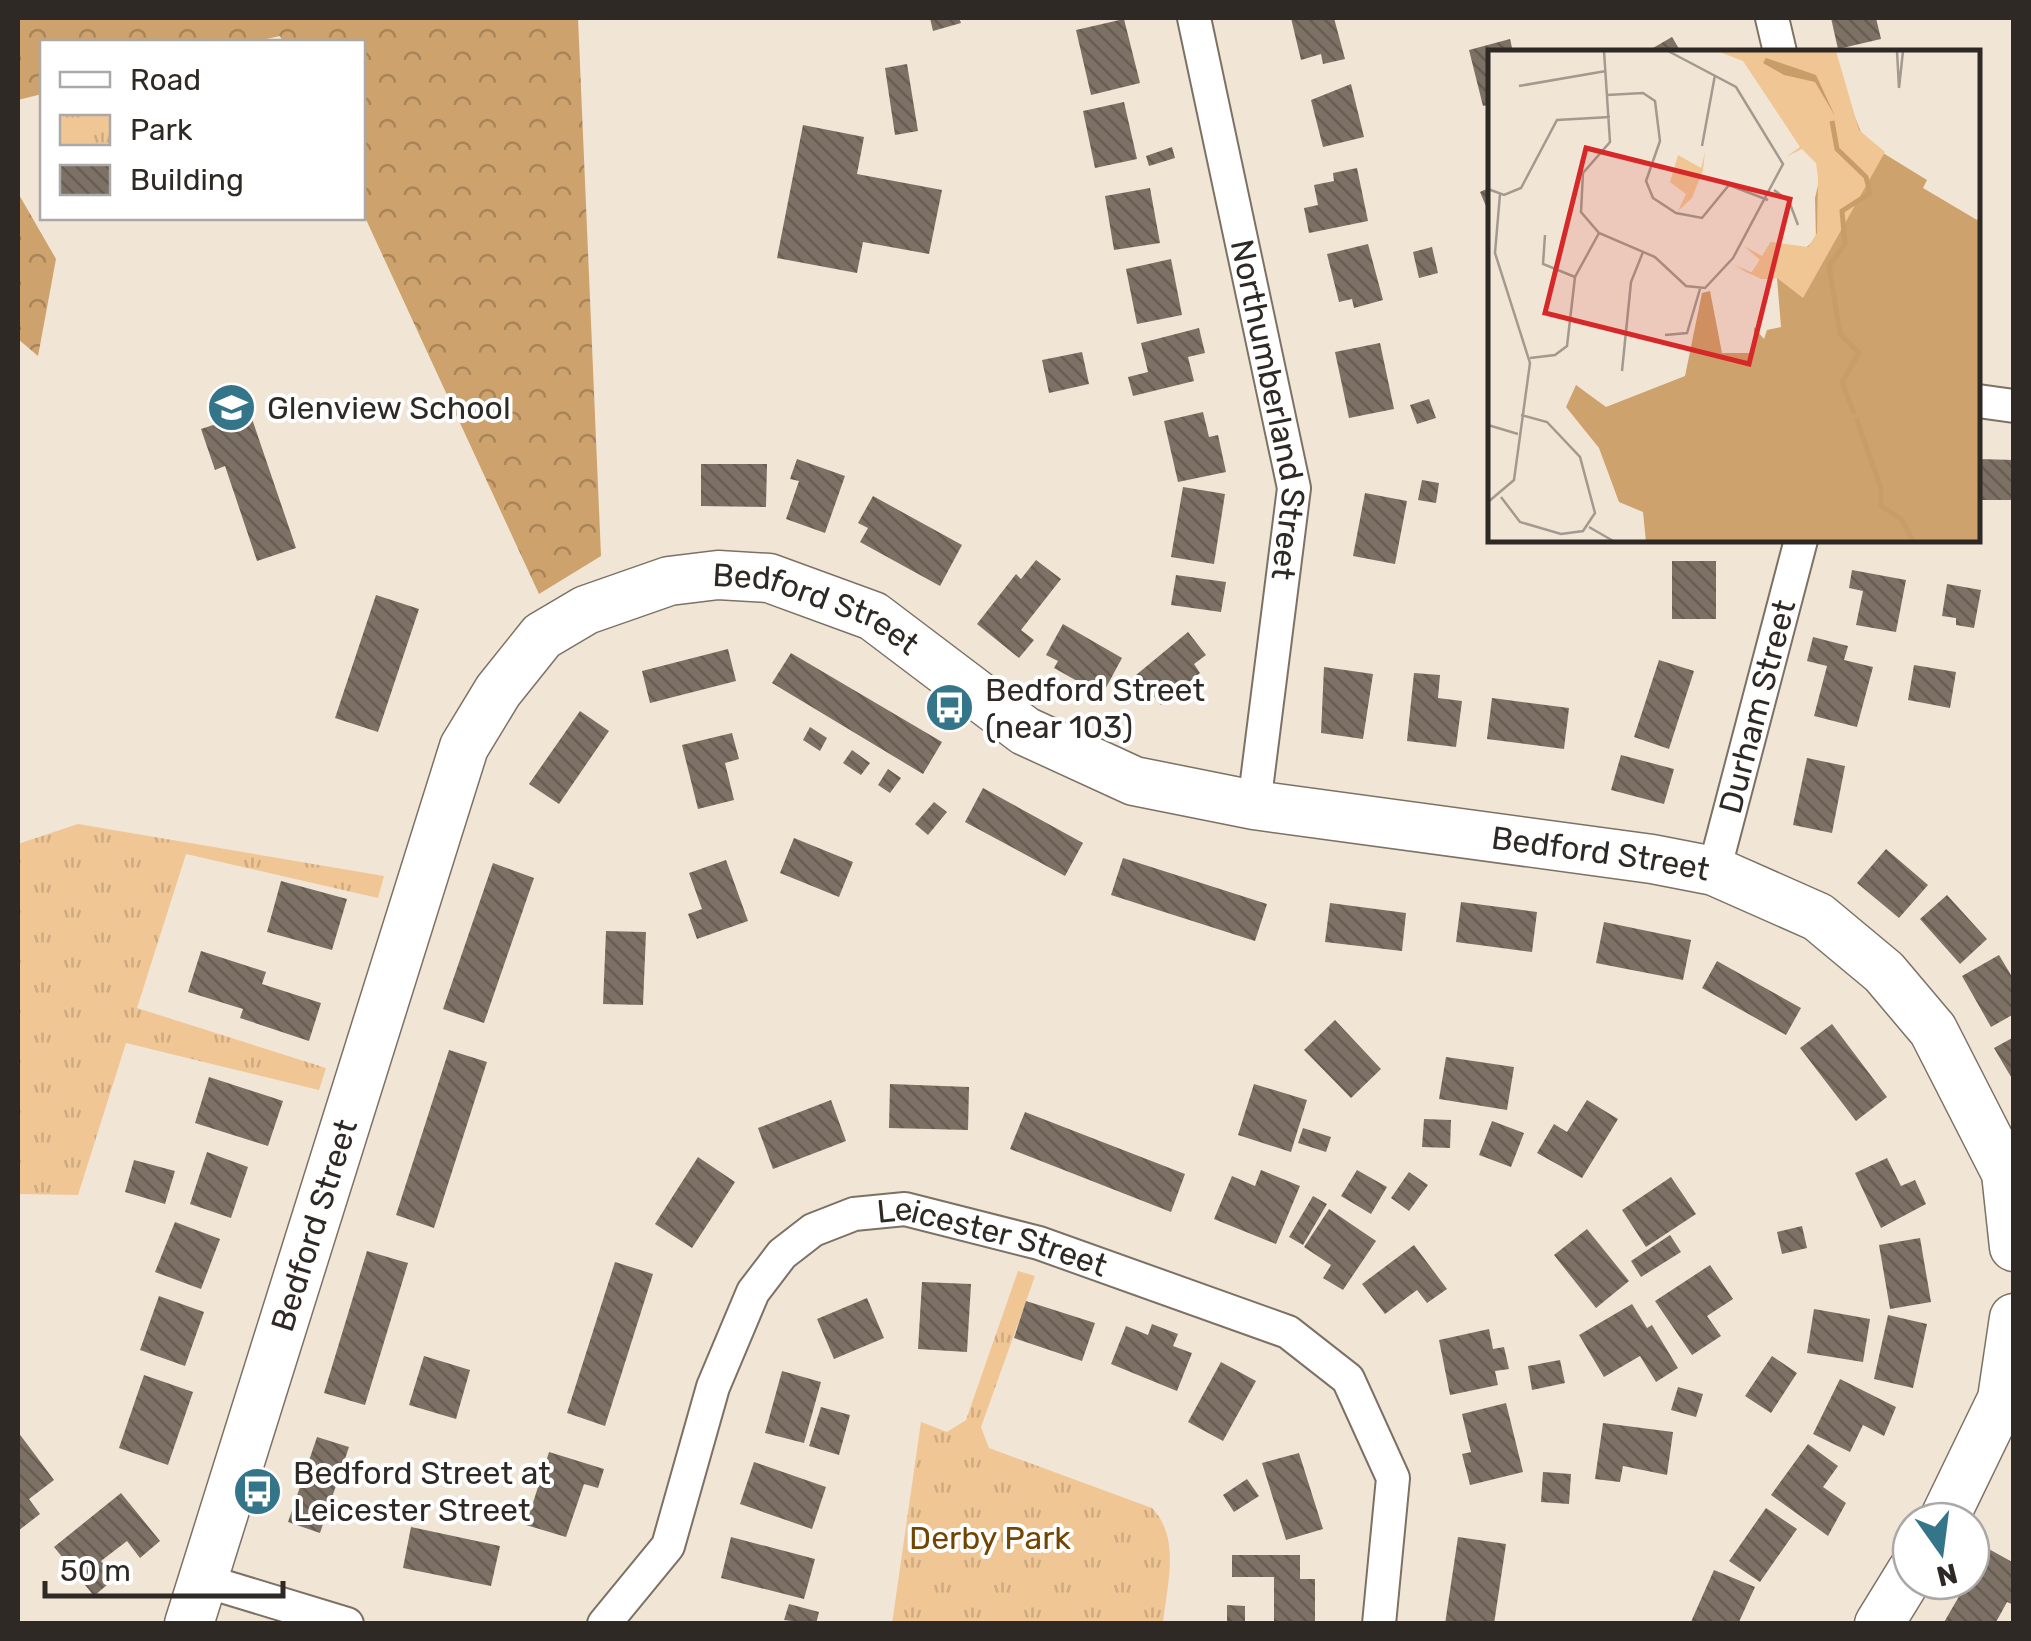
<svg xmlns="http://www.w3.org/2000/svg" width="2031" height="1641" font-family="Rubik,sans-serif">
<defs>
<pattern id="forest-crowns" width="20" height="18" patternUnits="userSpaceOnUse" patternTransform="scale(2.5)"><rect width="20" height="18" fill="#cea26c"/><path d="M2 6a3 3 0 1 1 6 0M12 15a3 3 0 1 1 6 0" fill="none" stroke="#a88459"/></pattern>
<pattern id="park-tufts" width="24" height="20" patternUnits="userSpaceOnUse" patternTransform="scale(2.5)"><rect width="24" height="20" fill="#f0c695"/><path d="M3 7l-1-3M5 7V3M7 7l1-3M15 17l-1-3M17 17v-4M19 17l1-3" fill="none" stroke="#ceaa80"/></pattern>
<pattern id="building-back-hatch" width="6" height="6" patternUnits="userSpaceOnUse" patternTransform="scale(2.5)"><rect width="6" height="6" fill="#7c7164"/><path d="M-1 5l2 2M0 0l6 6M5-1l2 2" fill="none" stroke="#665d52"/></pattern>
</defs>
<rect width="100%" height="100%" fill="#f1e5d6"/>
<g fill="url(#forest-crowns)">
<path d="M18,18h560l23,538 -62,38 -176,-381 -1,-171h-79l-3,-6 -27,6h-211v52l-24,6z"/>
<path d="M18,193l38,66 -18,97 -20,-17z"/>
</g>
<g fill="url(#park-tufts)">
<path d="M78,824l306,52 -6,22 -192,-44 -49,154 189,60 -7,22 -193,-47 -48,152 -60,-1v-350z"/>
<path d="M1018,1271l17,5 -54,151 8,21 163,60c29,30 15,77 11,115l-271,1 29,-202 26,10 19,-12z"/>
</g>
<g fill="url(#building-back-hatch)">
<path d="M930,18h29l2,5 -28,8z"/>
<path d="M1291,18h43l11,41 -22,5 -2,-10 -20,6z"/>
<path d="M1831,18h45l5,21 -43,10z"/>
<path d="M1124,19l16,64 -49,12 -15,-65z"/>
<path d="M1672,37l9,15h-35z"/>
<path d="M1510,39l3,13h-22v52l-8,2 -14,-56z"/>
<path d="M907,64l11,67 -23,4 -10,-67z"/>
<path d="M1351,84l13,53 -41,10 -12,-47z"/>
<path d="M1124,102l13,57 -42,9 -12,-57z"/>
<path d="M803,125l61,12 -7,37 85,16 -13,64 -66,-12 -6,31 -80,-15z"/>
<path d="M1172,147l3,11 -26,8 -3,-10z"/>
<path d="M1357,168l11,53 -59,12 -5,-25 14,-3 -4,-20 20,-4 -1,-8z"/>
<path d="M1491,187v31l-11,-26z"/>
<path d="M1150,188l10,55 -46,7 -9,-54z"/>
<path d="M1368,244l15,56 -29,8 -2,-9 -13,3 -12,-48z"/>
<path d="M1432,247l6,26 -19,5 -6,-26z"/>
<path d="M1171,259l11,56 -45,9 -11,-55z"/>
<path d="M1199,328l6,25 -17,4 6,24 -61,15 -5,-19 20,-5 -7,-29z"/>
<path d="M1380,343l14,66 -45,9 -14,-66z"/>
<path d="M1082,352l7,32 -40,9 -7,-33z"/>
<path d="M1429,399l7,19 -19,6 -7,-19z"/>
<path d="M1203,412l6,25 9,-2 8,37 -48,10 -14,-61z"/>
<path d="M250,413l46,135 -39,13 -32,-95 -10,4 -14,-41z"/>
<path d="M797,459l48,17 -20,57 -39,-14 13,-38 -9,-2z"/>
<path d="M1978,459l36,1v40h-36z"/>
<path d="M701,464h66l-1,43 -65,-1z"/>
<path d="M1422,480l17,3 -3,20 -18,-3z"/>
<path d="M1183,487l42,7 -11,70 -43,-7z"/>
<path d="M1365,493l42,8 -12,63 -42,-8z"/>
<path d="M873,496l89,49 -22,41 -80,-44 8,-14 -10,-5z"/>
<path d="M1036,560l25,19 -40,51 13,10 -15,18 -42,-34 39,-50 5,5z"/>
<rect x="1672" y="561" width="44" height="58"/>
<path d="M1852,570l54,10 -10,52 -40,-7 7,-34 -14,-3z"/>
<path d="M1176,575l50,7 -5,30 -50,-7z"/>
<path d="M1947,584l34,6 -7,38 -18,-3v-7l-14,-2z"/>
<path d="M376,595l43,14 -41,123 -43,-14z"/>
<path d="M1063,624l59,34 -20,37 -48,-27 4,-7 -12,-6z"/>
<path d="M1188,632l18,23 -12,9 6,9 -39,32 -25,-30z"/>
<path d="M1813,637l35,9 -4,14 29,7 -16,60 -43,-11 13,-50 -20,-5z"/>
<path d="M728,649l8,32 -86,22 -8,-32z"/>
<path d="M791,653l151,89 -19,32 -151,-91z"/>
<path d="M1659,660l35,11 -25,78 -35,-12z"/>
<path d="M1914,665l42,7 -6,36 -42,-8z"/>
<path d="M1324,667l49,7 -10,65 -42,-6z"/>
<path d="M1414,673l26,2 -2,23 24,3 -6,46 -49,-6z"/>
<path d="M1492,698l77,10 -5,41 -77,-10z"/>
<path d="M580,711l29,20 -50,73 -30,-20z"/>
<path d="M810,727l17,11 -7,13 -17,-11z"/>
<path d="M732,733l7,26 -14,4 9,37 -36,9 -16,-64z"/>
<path d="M852,750l18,13 -9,12 -18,-12z"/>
<path d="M1621,755l53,14 -10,35 -53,-14z"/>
<path d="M1807,758l38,8 -13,67 -39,-8z"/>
<path d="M888,769l13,9 -11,15 -12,-8z"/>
<path d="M983,788l100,55 -18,33 -100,-54z"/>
<path d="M934,802l13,10 -19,23 -13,-11z"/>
<path d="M794,838l59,24 -14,35 -59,-24z"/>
<path d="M1886,849l42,36 -29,33 -42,-35z"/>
<path d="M1123,858l144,46 -12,37 -144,-46z"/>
<path d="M726,860l22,61 -51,18 -9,-25 14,-5 -13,-36z"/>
<path d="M493,863l41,15 -50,145 -41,-14z"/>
<path d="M281,881l66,18 -15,51 -65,-18z"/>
<path d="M1947,895l40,44 -27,25 -40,-45z"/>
<path d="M1461,902l76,10 -5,40 -76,-10z"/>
<path d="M1330,903l76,10 -4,38 -77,-9z"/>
<path d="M1604,922l87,18 -8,40 -87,-17z"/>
<path d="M606,931l40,1 -3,73 -40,-1z"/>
<path d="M201,951l65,21 -4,12 59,19 -12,38 -69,-23 3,-9 -55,-17z"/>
<path d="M1999,955l15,25v34l-23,13 -29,-51z"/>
<path d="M1717,961l84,47 -15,27 -84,-47z"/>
<path d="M1335,1020l46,49 -30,29 -47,-48z"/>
<path d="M1832,1024l55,73 -31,24 -56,-73z"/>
<path d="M2014,1037v45l-20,-34z"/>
<path d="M449,1050l38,12 -53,166 -38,-13z"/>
<path d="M1446,1057l68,10 -7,43 -68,-11z"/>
<path d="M209,1077l74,24 -15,45 -73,-23z"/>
<path d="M890,1084l79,3 -1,43 -79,-2z"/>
<path d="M1254,1084l53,16 -16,52 -53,-17z"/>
<path d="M831,1100l15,41 -73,28 -15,-41z"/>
<path d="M1587,1100l31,19 -36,59 -45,-25 17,-29 13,8z"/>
<path d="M1025,1112l160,62 -14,38 -161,-63z"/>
<path d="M1424,1119l27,1 -1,28 -28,-1z"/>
<path d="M1492,1121l32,12 -13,34 -32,-12z"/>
<path d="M1303,1128l28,9 -5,15 -28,-9z"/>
<path d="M207,1152l41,15 -17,51 -41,-14z"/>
<path d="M698,1157l37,25 -43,66 -37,-24z"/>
<path d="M1887,1158l14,28 14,-6 11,24 -45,24 -26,-55z"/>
<path d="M134,1160l41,11 -10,33 -40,-12z"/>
<path d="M1261,1170l39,16 -24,58 -62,-25 18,-43 23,10z"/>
<path d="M1357,1170l30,17 -16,27 -30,-18z"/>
<path d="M1409,1172l19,13 -19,26 -18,-13z"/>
<path d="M1671,1177l25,37 -50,33 -24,-37z"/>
<path d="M1313,1196l14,8 -24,41 -14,-8z"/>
<path d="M1329,1209l47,32 -33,49 -20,-12 8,-13 -27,-18z"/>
<path d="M175,1222l45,17 -19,50 -46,-17z"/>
<path d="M1802,1226l5,22 -25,6 -5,-22z"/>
<path d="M1587,1229l42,52 -33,27 -42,-53z"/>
<path d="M1670,1235l11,17 -40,25 -10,-16z"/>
<path d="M1920,1238l11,64 -41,7 -11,-64z"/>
<path d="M1414,1245l33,44 -20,14 -10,-13 -32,24 -23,-30z"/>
<path d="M367,1251l41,12 -43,142 -41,-12z"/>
<path d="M615,1262l38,12 -48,152 -38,-13z"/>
<path d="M1710,1265l23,34 -26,17 14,20 -29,19 -37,-54z"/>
<path d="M922,1282l49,2 -4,68 -49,-3z"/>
<path d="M159,1296l45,16 -19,54 -45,-16z"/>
<path d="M867,1298l17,40 -50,21 -17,-40z"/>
<path d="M1026,1301l69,22 -13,38 -68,-23z"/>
<path d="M1632,1304l15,24 5,-3 26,43 -22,14 -16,-26 -36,21 -25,-42z"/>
<path d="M1814,1309l56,10 -7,43 -56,-9z"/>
<path d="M1888,1315l39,9 -14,64 -39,-9z"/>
<path d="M1152,1324l26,10 -5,12 19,7 -15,38 -66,-27 15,-38 22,9z"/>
<path d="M1489,1329l4,20 11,-2 5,22 -14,2 3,14 -48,10 -11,-55z"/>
<path d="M424,1356l46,14 -14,49 -47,-14z"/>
<path d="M1772,1356l25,17 -26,40 -26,-17z"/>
<path d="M1560,1360l5,23 -33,7 -4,-24z"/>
<path d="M1221,1362l35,19 -33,60 -35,-19z"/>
<path d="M782,1371l39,11 -17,61 -39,-10z"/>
<path d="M144,1375l49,17 -25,73 -49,-17z"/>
<path d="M1840,1379l56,28 -12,29 -21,-11 -13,27 -37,-18z"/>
<path d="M1678,1387l25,7 -7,23 -25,-7z"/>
<path d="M1506,1403l17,69 -53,13 -8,-31 9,-2 -9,-38z"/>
<path d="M821,1407l29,8 -11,40 -30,-9z"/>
<path d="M1603,1423l70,9 -6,43 -44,-9 -3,16 -25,-3z"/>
<path d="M18,1432l36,48 -25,19 11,15 -22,17z"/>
<path d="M317,1437l32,10 -29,86 -32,-11z"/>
<path d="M1808,1444l30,22 -15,21 23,16 -18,33 -57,-41z"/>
<path d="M549,1452l55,17 -6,19 -14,-4 -18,53 -40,-12z"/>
<path d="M1299,1453l24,76 -37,11 -24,-77z"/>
<path d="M754,1462l72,25 -14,42 -72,-25z"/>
<path d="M1543,1472l28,2 -2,30 -28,-2z"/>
<path d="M1247,1479l12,17 -25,16 -11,-17z"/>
<path d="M121,1493l39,48 -20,17 -13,-17 -26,20 14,17 -21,18 -40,-49z"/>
<path d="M1766,1508l31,21 -37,53 -31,-21z"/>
<path d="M411,1527l89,19 -9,40 -88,-18z"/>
<path d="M731,1537l84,22 -11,40 -83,-21z"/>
<path d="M1458,1537l48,7 -12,80h-49z"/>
<path d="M1987,1548l27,15v42l-7,-3 -12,22h-52z"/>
<path d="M1232,1555h68v24h15v45h-41v-47h-42z"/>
<path d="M1714,1570l41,17 -17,37h-48z"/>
<path d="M789,1604l30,8 -3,12 -32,-4z"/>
<path d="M1227,1605l18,1v18h-18z"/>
</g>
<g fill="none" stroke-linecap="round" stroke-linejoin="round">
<defs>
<g id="street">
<path id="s1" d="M1194,18l100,470 -40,317"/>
<path d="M1772,18l8,34"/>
<path d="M1978,401l36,5"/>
<path id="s2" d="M1714,871l87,-331"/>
<path d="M202,1580l145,44"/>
<path id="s3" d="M604,1624l64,-78 45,-159 40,-95 29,-38 31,-24 41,-16 51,-5 134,34 249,89 60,47 45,99 -14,146"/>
</g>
<g id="secondary">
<path d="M1943,1521l59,-122 12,-81"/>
<path id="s4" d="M189,1624l275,-877 34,-56 44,-55 44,-26 83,-29 49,-6 51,3 104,38 152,115 109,50 120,24 398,54 62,12 104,46 66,55 49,58 73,143 8,74"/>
<path d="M1879,1624l32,-52"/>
</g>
</defs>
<use href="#street" stroke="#7c7164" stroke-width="36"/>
<use href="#secondary" stroke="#7c7164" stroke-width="51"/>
<use href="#street" stroke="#fff" stroke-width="32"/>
<use href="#secondary" stroke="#fff" stroke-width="48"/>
</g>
<defs>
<symbol id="school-disc" viewBox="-11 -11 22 22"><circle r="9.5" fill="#357589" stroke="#fff"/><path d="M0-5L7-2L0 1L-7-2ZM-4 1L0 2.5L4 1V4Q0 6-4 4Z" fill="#fff"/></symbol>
<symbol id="bus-disc" viewBox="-11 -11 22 22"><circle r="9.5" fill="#357589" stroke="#fff"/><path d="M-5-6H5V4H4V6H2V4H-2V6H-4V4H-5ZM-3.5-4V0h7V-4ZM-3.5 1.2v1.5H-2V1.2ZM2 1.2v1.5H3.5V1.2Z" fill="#fff"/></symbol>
</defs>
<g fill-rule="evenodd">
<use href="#school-disc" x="204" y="380" width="55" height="55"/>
<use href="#bus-disc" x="922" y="680" width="55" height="55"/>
<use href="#bus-disc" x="230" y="1464" width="55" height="55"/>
</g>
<g text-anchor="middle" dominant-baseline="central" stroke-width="8" stroke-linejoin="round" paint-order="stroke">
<g font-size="32" fill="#2e2924" stroke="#fff" text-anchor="start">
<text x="267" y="408">Glenview School</text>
<text x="985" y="690">Bedford Street<tspan x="985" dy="37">(near 103)</tspan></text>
<text x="293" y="1473">Bedford Street at<tspan x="293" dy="37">Leicester Street</tspan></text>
</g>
<g font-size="32" fill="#2e2924" stroke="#fff">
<text stroke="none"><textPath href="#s1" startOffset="400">Northumberland Street</textPath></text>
<text stroke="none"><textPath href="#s4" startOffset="1348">Bedford Street</textPath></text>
<text stroke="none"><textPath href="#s2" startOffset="170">Durham Street</textPath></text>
<text stroke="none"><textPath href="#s4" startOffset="2188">Bedford Street</textPath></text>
<text stroke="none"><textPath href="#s4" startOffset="418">Bedford Street</textPath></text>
<text stroke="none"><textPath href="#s3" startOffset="642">Leicester Street</textPath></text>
</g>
<g font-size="32" fill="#714600" stroke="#fff">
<text x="990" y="1538">Derby Park</text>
</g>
</g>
<g transform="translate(1488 50)">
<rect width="492" height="492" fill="#f1e5d6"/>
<path d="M354,35l23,57 62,38 -4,8 54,32 3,-5v327h-334l-3,-30 -24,-10 -20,-54 -33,-41 10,-22 30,22 79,-31 17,-83 8,-2 12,62h32v-26l10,12 3,-9 14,-3 -4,-49 -15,1 -29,-15 19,9 19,-31 32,8 13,-11 -1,-41z" fill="#cea26c"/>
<path d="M229,1h119l23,79 26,22 -82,146 -26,-20 -15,1 -30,-13 19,7 9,-13 -16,-14 18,10 9,-14 37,5 9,-14 1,-56 -2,-14 -14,-14 -16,8 14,-10 -57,-86zM217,102l-2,18 -11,28 -14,13 8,-17 -16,-12 8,-27 23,13z" fill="#f0c695"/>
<path d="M278,8l50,17 19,41 -20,-34 -31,-7 -21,-12z" fill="#c99d67"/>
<path fill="none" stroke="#c99d67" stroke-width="5" d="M344,71l5,28 29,28 4,16 -28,18 3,33 -16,22 11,68 19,19 -17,29 12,32M368,368l25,70v18l20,13 13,23"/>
<path fill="none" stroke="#a39a8f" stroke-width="2.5" d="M116,1l6,91 -27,31 -2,39 18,21 56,24 31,29 19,2 28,-30 50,-94 -47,-77 -68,-36M409,1l2,37M31,36l87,-15M411,38l4,-37M119,45l36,-2 12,8 5,40 -14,40 7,17 23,15 26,5 27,-33 39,15M214,96l13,-71M0,139l16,6 17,-7 36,-68 53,-3M286,140l15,11 9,24M57,185l-2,29 32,13M177,285l22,-2 13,-44M42,308l25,-3 12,-9 8,-69 24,-44M134,321l9,-89 12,-30M0,375l30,9M13,447l19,25 41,12 22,-3 12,-18 -15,-56 -33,-35 -26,-7M0,452l26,-22 16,-117 -35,-110 5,-59M101,477l26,15"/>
<path fill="#d62828" fill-opacity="0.15" stroke="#d62828" stroke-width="5" d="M98,98l204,51 -41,165 -204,-51z"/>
<rect width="492" height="492" fill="none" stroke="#2e2924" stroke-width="5"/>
</g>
<rect width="2031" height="1641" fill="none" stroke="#2e2924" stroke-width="40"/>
<rect x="40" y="40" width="325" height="180" fill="#ffffff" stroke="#aba9a7" stroke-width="2.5"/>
<rect x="60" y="72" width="50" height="15" fill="#ffffff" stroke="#aba9a7" stroke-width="2.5"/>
<text x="130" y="90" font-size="30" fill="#2e2924">Road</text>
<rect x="60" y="115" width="50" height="30" fill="url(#park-tufts)" stroke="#aba9a7" stroke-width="2.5"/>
<text x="130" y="140" font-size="30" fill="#2e2924">Park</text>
<rect x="60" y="165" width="50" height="30" fill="url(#building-back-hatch)" stroke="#aba9a7" stroke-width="2.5"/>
<text x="130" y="190" font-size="30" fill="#2e2924">Building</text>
<g transform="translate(1941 1551) rotate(166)"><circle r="48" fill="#ffffff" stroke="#aba9a7" stroke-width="2.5"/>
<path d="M0-8L18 38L0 25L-18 38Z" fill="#357589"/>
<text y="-15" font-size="28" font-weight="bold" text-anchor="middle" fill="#2e2924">N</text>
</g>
<path d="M45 1581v15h238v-15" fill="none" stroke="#2e2924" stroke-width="5"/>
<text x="60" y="1581" font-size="30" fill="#2e2924" stroke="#ffffff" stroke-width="8" paint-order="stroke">50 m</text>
</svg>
